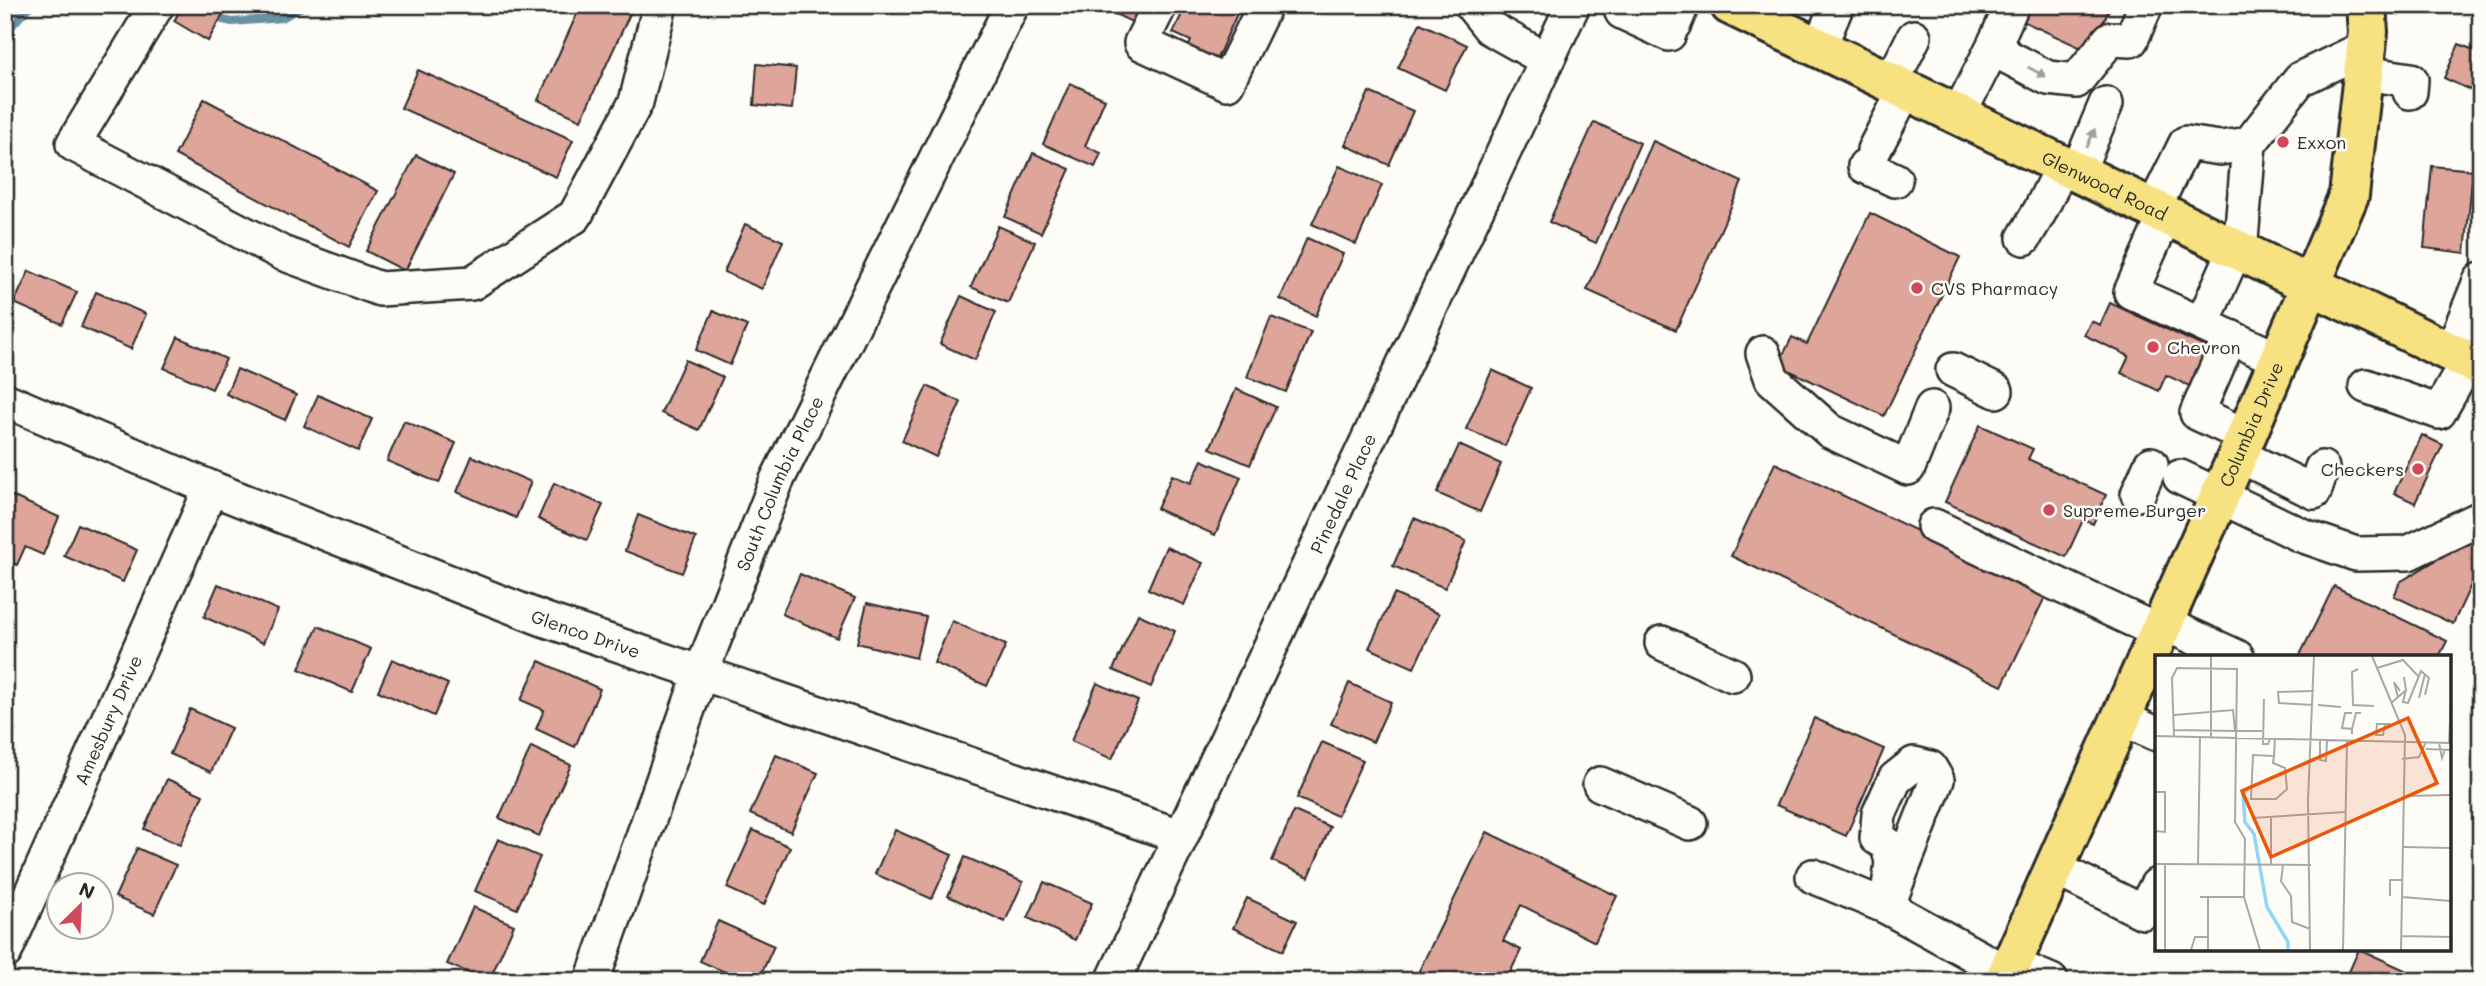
<svg xmlns="http://www.w3.org/2000/svg" width="2486" height="986" font-family="Mali,sans-serif">
<rect width="100%" height="100%" fill="#fdfcf7"/>
<filter id="ink" filterUnits="userSpaceOnUse"><feTurbulence type="fractalNoise" baseFrequency=".0143" numOctaves="2"/><feDisplacementMap in="SourceGraphic" scale="14" xChannelSelector="R" yChannelSelector="G"/><feConvolveMatrix kernelMatrix="1 2 1 2 8 2 1 2 1" color-interpolation-filters="sRGB"/></filter>
<g filter="url(#ink)">
<g fill="none" stroke-linecap="round" stroke-linejoin="round">
<g stroke="#6991a4" stroke-width="8">
<path d="M210,17l22,5 50,-4 23,-13"/>
<path d="M5,33l26,-28"/>
</g>
</g>
<g fill="#dea59a" stroke="#2b2b2b" stroke-width="2">
<path d="M183,5h45l-20,36 -34,-20z"/>
<path d="M581,5h53l-53,115 -43,-20z"/>
<path d="M1101,5h43l-8,19 -36,-17z"/>
<path d="M1186,5h55l-27,60 -28,-13 5,-11 -18,-8z"/>
<path d="M2022,5h89l-21,47 -74,-34z"/>
<path d="M1420,23l47,22 -22,45 -47,-22z"/>
<path d="M2459,44l22,9v42l-37,-17z"/>
<path d="M757,64l39,4 -4,41 -38,-4z"/>
<path d="M418,70l155,70 -17,37 -155,-69z"/>
<path d="M1070,83l35,16 -20,47 16,7 -6,14 -52,-23z"/>
<path d="M1369,92l44,19 -24,54 -44,-20z"/>
<path d="M204,99l174,92 -29,56 -174,-92z"/>
<path d="M1594,122l46,21 -44,100 -47,-21z"/>
<path d="M1653,141l89,41 -66,148 -89,-40z"/>
<path d="M1033,153l37,16 -29,64 -36,-16z"/>
<path d="M416,155l38,19 -49,97 -39,-20z"/>
<path d="M1339,166l43,19 -26,59 -44,-20z"/>
<path d="M2432,166l41,4 -8,83 -41,-5z"/>
<path d="M1870,213l90,44 -76,159 -106,-51 14,-28 15,7z"/>
<path d="M745,224l38,17 -21,48 -38,-17z"/>
<path d="M998,226l37,16 -27,61 -37,-16z"/>
<path d="M1307,238l36,16 -27,62 -36,-17z"/>
<path d="M29,271l48,21 -15,32 -48,-21z"/>
<path d="M96,292l50,22 -15,35 -50,-22z"/>
<path d="M961,296l35,16 -21,48 -35,-16z"/>
<path d="M2110,303l108,50 -18,38 -34,-16 -7,16 -38,-18 8,-17 -45,-21 7,-14 9,4z"/>
<path d="M713,311l34,15 -17,39 -34,-15z"/>
<path d="M1271,317l40,15 -25,60 -39,-15z"/>
<path d="M178,337l48,22 -14,30 -48,-21z"/>
<path d="M685,360l38,17 -24,53 -38,-17z"/>
<path d="M237,369l59,26 -11,25 -59,-26z"/>
<path d="M1492,370l39,18 -26,58 -39,-17z"/>
<path d="M927,386l34,16 -25,55 -34,-16z"/>
<path d="M1236,389l40,18 -26,58 -40,-17z"/>
<path d="M318,395l54,24 -14,32 -54,-25z"/>
<path d="M404,421l52,22 -17,40 -52,-22z"/>
<path d="M1980,425l53,24 -5,10 78,36 -13,29 -10,-4 -17,37 -121,-55z"/>
<path d="M2422,435l21,10 -28,58 -21,-10z"/>
<path d="M1459,445l42,19 -21,48 -43,-19z"/>
<path d="M472,456l59,26 -15,36 -59,-26z"/>
<path d="M1202,460l39,17 -26,58 -58,-26 15,-34 19,8z"/>
<path d="M1775,463l272,130 -45,93 -271,-130z"/>
<path d="M554,483l49,22 -16,35 -49,-21z"/>
<path d="M5,493l54,24 -16,38 -18,-8 -8,18 -12,-5z"/>
<path d="M638,515l58,23 -14,35 -57,-22z"/>
<path d="M1414,518l52,23 -21,47 -52,-22z"/>
<path d="M78,524l59,26 -14,32 -59,-26z"/>
<path d="M2481,533v46l-6,-3 -22,48 -59,-28 6,-14z"/>
<path d="M1166,547l37,16 -19,42 -36,-16z"/>
<path d="M800,574l55,24 -18,40 -55,-24z"/>
<path d="M218,584l60,26 -15,33 -59,-26z"/>
<path d="M2334,586l113,55 -8,16h-140z"/>
<path d="M1394,594l45,20 -25,54 -45,-20z"/>
<path d="M867,603l59,14 -10,41 -59,-15z"/>
<path d="M1138,614l37,17 -24,56 -38,-17z"/>
<path d="M952,621l54,24 -19,41 -53,-23z"/>
<path d="M318,626l53,23 -19,43 -53,-23z"/>
<path d="M392,659l56,25 -14,32 -56,-25z"/>
<path d="M539,661l61,28 -25,58 -39,-18 8,-19 -23,-10z"/>
<path d="M1097,683l41,18 -26,58 -41,-18z"/>
<path d="M1349,683l42,19 -18,40 -42,-18z"/>
<path d="M190,709l41,19 -20,44 -41,-18z"/>
<path d="M1814,718l70,31 -38,87 -70,-31z"/>
<path d="M5,725l10,4 -10,21z"/>
<path d="M1322,742l41,18 -26,56 -40,-18z"/>
<path d="M531,747l40,18 -32,71 -40,-18z"/>
<path d="M776,755l42,18 -27,59 -41,-18z"/>
<path d="M167,779l36,16 -23,50 -36,-16z"/>
<path d="M1294,811l36,16 -21,50 -37,-16z"/>
<path d="M753,830l37,17 -26,58 -37,-17z"/>
<path d="M895,830l57,25 -20,44 -57,-25z"/>
<path d="M1487,832l130,64 -22,46 -74,-37 -18,36 18,9 -15,31h-92z"/>
<path d="M498,839l42,18 -23,52 -42,-18z"/>
<path d="M137,848l39,17 -22,49 -39,-17z"/>
<path d="M965,857l58,25 -18,40 -57,-26z"/>
<path d="M1044,882l48,21 -17,37 -47,-22z"/>
<path d="M1247,898l50,23 -14,30 -50,-23z"/>
<path d="M473,907l41,18 -25,56 -42,-17z"/>
<path d="M718,921l56,25 -16,35h-13l-45,-20z"/>
<path d="M2359,949l59,27 -2,5h-71z"/>
</g>
<g fill="none" stroke-linecap="round" stroke-linejoin="round">
<defs>
<g id="minor">
<path d="M157,5l-84,139 209,109 98,36 92,-6 103,-67 61,-114 24,-97"/>
<path d="M1160,5l-19,38 86,40 38,-78"/>
<path d="M1474,5l-1,2 17,21 57,32"/>
<path d="M1625,5l-3,7 47,22"/>
<path d="M2012,5l-16,36 10,15 42,22 28,3 34,-42 21,1 15,-35"/>
<path d="M1674,24l8,-19"/>
<path d="M1819,48l18,-43"/>
<path d="M2364,73l47,7 -1,12"/>
<path d="M1891,83l23,-46"/>
<path d="M1958,116l38,-75"/>
<path d="M1874,150l31,-60"/>
<path d="M1865,166l30,14"/>
<path d="M2077,173l29,-69"/>
<path d="M2153,210l33,-67 34,5 29,-4"/>
<path d="M2165,216l-34,76 147,67"/>
<path d="M2024,238l16,-27 22,-45"/>
<path d="M2240,252l9,-108 51,-65 67,-32"/>
<path d="M2202,324l33,-74"/>
<path d="M2230,337l-33,76 49,23"/>
<path d="M1763,353l9,26 58,52 78,37 24,-60"/>
<path d="M2451,353l30,-74"/>
<path d="M1953,370l43,21"/>
<path d="M2366,386l73,26 29,-51"/>
<path id="s1" d="M5,400l206,88 332,131 637,217"/>
<path d="M2238,455l76,37 8,-24"/>
<path d="M2180,477l121,58 55,19 52,-1 73,-35"/>
<path d="M2138,494l13,-30"/>
<path d="M1934,526l225,106"/>
<path d="M2163,623l74,34"/>
<path d="M1662,643l71,32"/>
<path d="M2121,718l36,16"/>
<path d="M1914,764l16,4 7,12 -50,127 5,-46 -5,-17 -10,-6 2,-24 16,-35z"/>
<path d="M1600,784l90,39"/>
<path d="M2054,868l89,44 14,-27"/>
<path d="M1813,876l74,31 120,66"/>
<path id="s2" d="M5,952l206,-464"/>
<path d="M2011,964l40,17"/>
<path id="s3" d="M592,981l108,-306 77,-195 235,-475"/>
<path id="s4" d="M1113,981l460,-976"/>
</g>
<g id="major">
<path id="s5" d="M1730,5l751,362"/>
<path id="s6" d="M2004,981l234,-526 111,-260 19,-163 -2,-27"/>
</g>
</defs>
<use href="#minor" stroke="#2b2b2b" stroke-width="38"/>
<use href="#major" stroke="#2b2b2b" stroke-width="44"/>
<use href="#minor" stroke="#fdfcf7" stroke-width="33"/>
<use href="#major" stroke="#f7e281" stroke-width="38"/>
</g>
<defs><path id="oneway-solid" d="M-6-.8H1V-3.2L6.5 0L1 3.2V.8H-6Z" transform="scale(1.75)"/></defs>
<g fill="#9e9e9b">
<use href="#oneway-solid" transform="translate(2037 72) rotate(28)"/>
<use href="#oneway-solid" transform="translate(2091 138) rotate(-67)"/>
</g>
</g>
<g fill="#d1495b" stroke="#fdfcf7" stroke-width="2.5">
<circle cx="2283" cy="142" r="7"/>
<circle cx="1917" cy="288" r="7"/>
<circle cx="2153" cy="347" r="7"/>
<circle cx="2418" cy="469" r="7"/>
<circle cx="2049" cy="510" r="7"/>
</g>
<g text-anchor="middle" dominant-baseline="central" stroke-width="5" stroke-linejoin="round" paint-order="stroke">
<g font-size="18" fill="#2b2b2b" stroke="#fdfcf7" text-anchor="start">
<text x="2297" y="142">Exxon</text>
<text x="1931" y="288">CVS Pharmacy</text>
<text x="2167" y="347">Chevron</text>
<text x="2404" y="469" text-anchor="end">Checkers</text>
<text x="2063" y="510">Supreme Burger</text>
</g>
<g font-size="18" fill="#2b2b2b" stroke="#fdfcf7">
<text stroke="none"><textPath href="#s5" startOffset="416">Glenwood Road</textPath></text>
<text stroke="none"><textPath href="#s6" startOffset="609">Columbia Drive</textPath></text>
<text stroke="none"><textPath href="#s3" startOffset="532">South Columbia Place</textPath></text>
<text stroke="none"><textPath href="#s4" startOffset="539">Pinedale Place</textPath></text>
<text stroke="none"><textPath href="#s1" startOffset="626">Glenco Drive</textPath></text>
<text stroke="none"><textPath href="#s2" startOffset="254">Amesbury Drive</textPath></text>
</g>
</g>
<g transform="translate(2155 655)">
<rect width="296" height="296" fill="#fdfcf7"/>
<path fill="none" stroke="#93d5f5" stroke-width="3.5" d="M94,133l-6,6 2,28 9,12 13,73 21,35v8"/>
<path fill="none" stroke="#a9a8a5" stroke-width="2" d="M217,1l33,79 -4,215M222,13l26,-8 15,16M203,14l-6,3 1,33 21,1M251,35l-3,12 5,1 13,-32 8,7 -4,17M243,42l-4,-15 6,9M264,43l6,-24M109,44l-1,45h5l2,-5M236,48l15,-13 -2,-13M158,50l-34,-2 -1,-11 36,-1M163,50l23,2M197,58h-7l-3,15 10,1v5M19,60l59,-5 2,21h27M230,70l-2,10h-7l1,-11h13M197,74l4,-16h5M19,75l61,1M0,81l296,7M19,82l-2,-59 5,-10 60,1 -2,153 10,17 -1,58 16,53M56,83v-82M165,85v20l6,1 1,-21M284,88l3,15 3,-9M294,88l2,-43M271,94l25,1M119,101l-1,7 12,5 2,21 -11,10h-25l2,-44 21,1 1,-17M247,104l17,-2 7,-15M0,137h10v40l-10,-1M250,141l46,-1M97,163l93,-6M116,163v47M249,192l47,1M0,209l156,1M43,209l2,-126M128,210l-2,16 10,15 1,26 18,7M235,241v-16h13M45,242h44M53,242v53M247,242l49,4M246,281l50,1M10,295v-86M36,295l4,-13h13M155,295l-2,-150 6,-144M188,295l4,-209"/>
<path fill="#e8590c" fill-opacity="0.15" stroke="#e8590c" stroke-width="3.5" d="M253,63l29,65 -166,74 -29,-66z"/>
<rect width="296" height="296" fill="none" stroke="#2b2b2b" stroke-width="3.5"/>
</g>
<rect width="2486" height="986" fill="none" stroke="#fdfcf7" stroke-width="28"/>
<rect x="14" y="14" width="2458" height="958" fill="none" stroke="#2b2b2b" stroke-width="2.5" filter="url(#ink)"/>
<g transform="translate(80 906) rotate(24)"><circle r="33" fill="#fdfcf7" stroke="#a9a8a5" stroke-width="2"/>
<path d="M0-5L12 26L0 18L-12 26Z" fill="#d1495b"/>
<text y="-10" font-size="19" font-weight="bold" text-anchor="middle" fill="#2b2b2b">N</text>
</g>
</svg>
